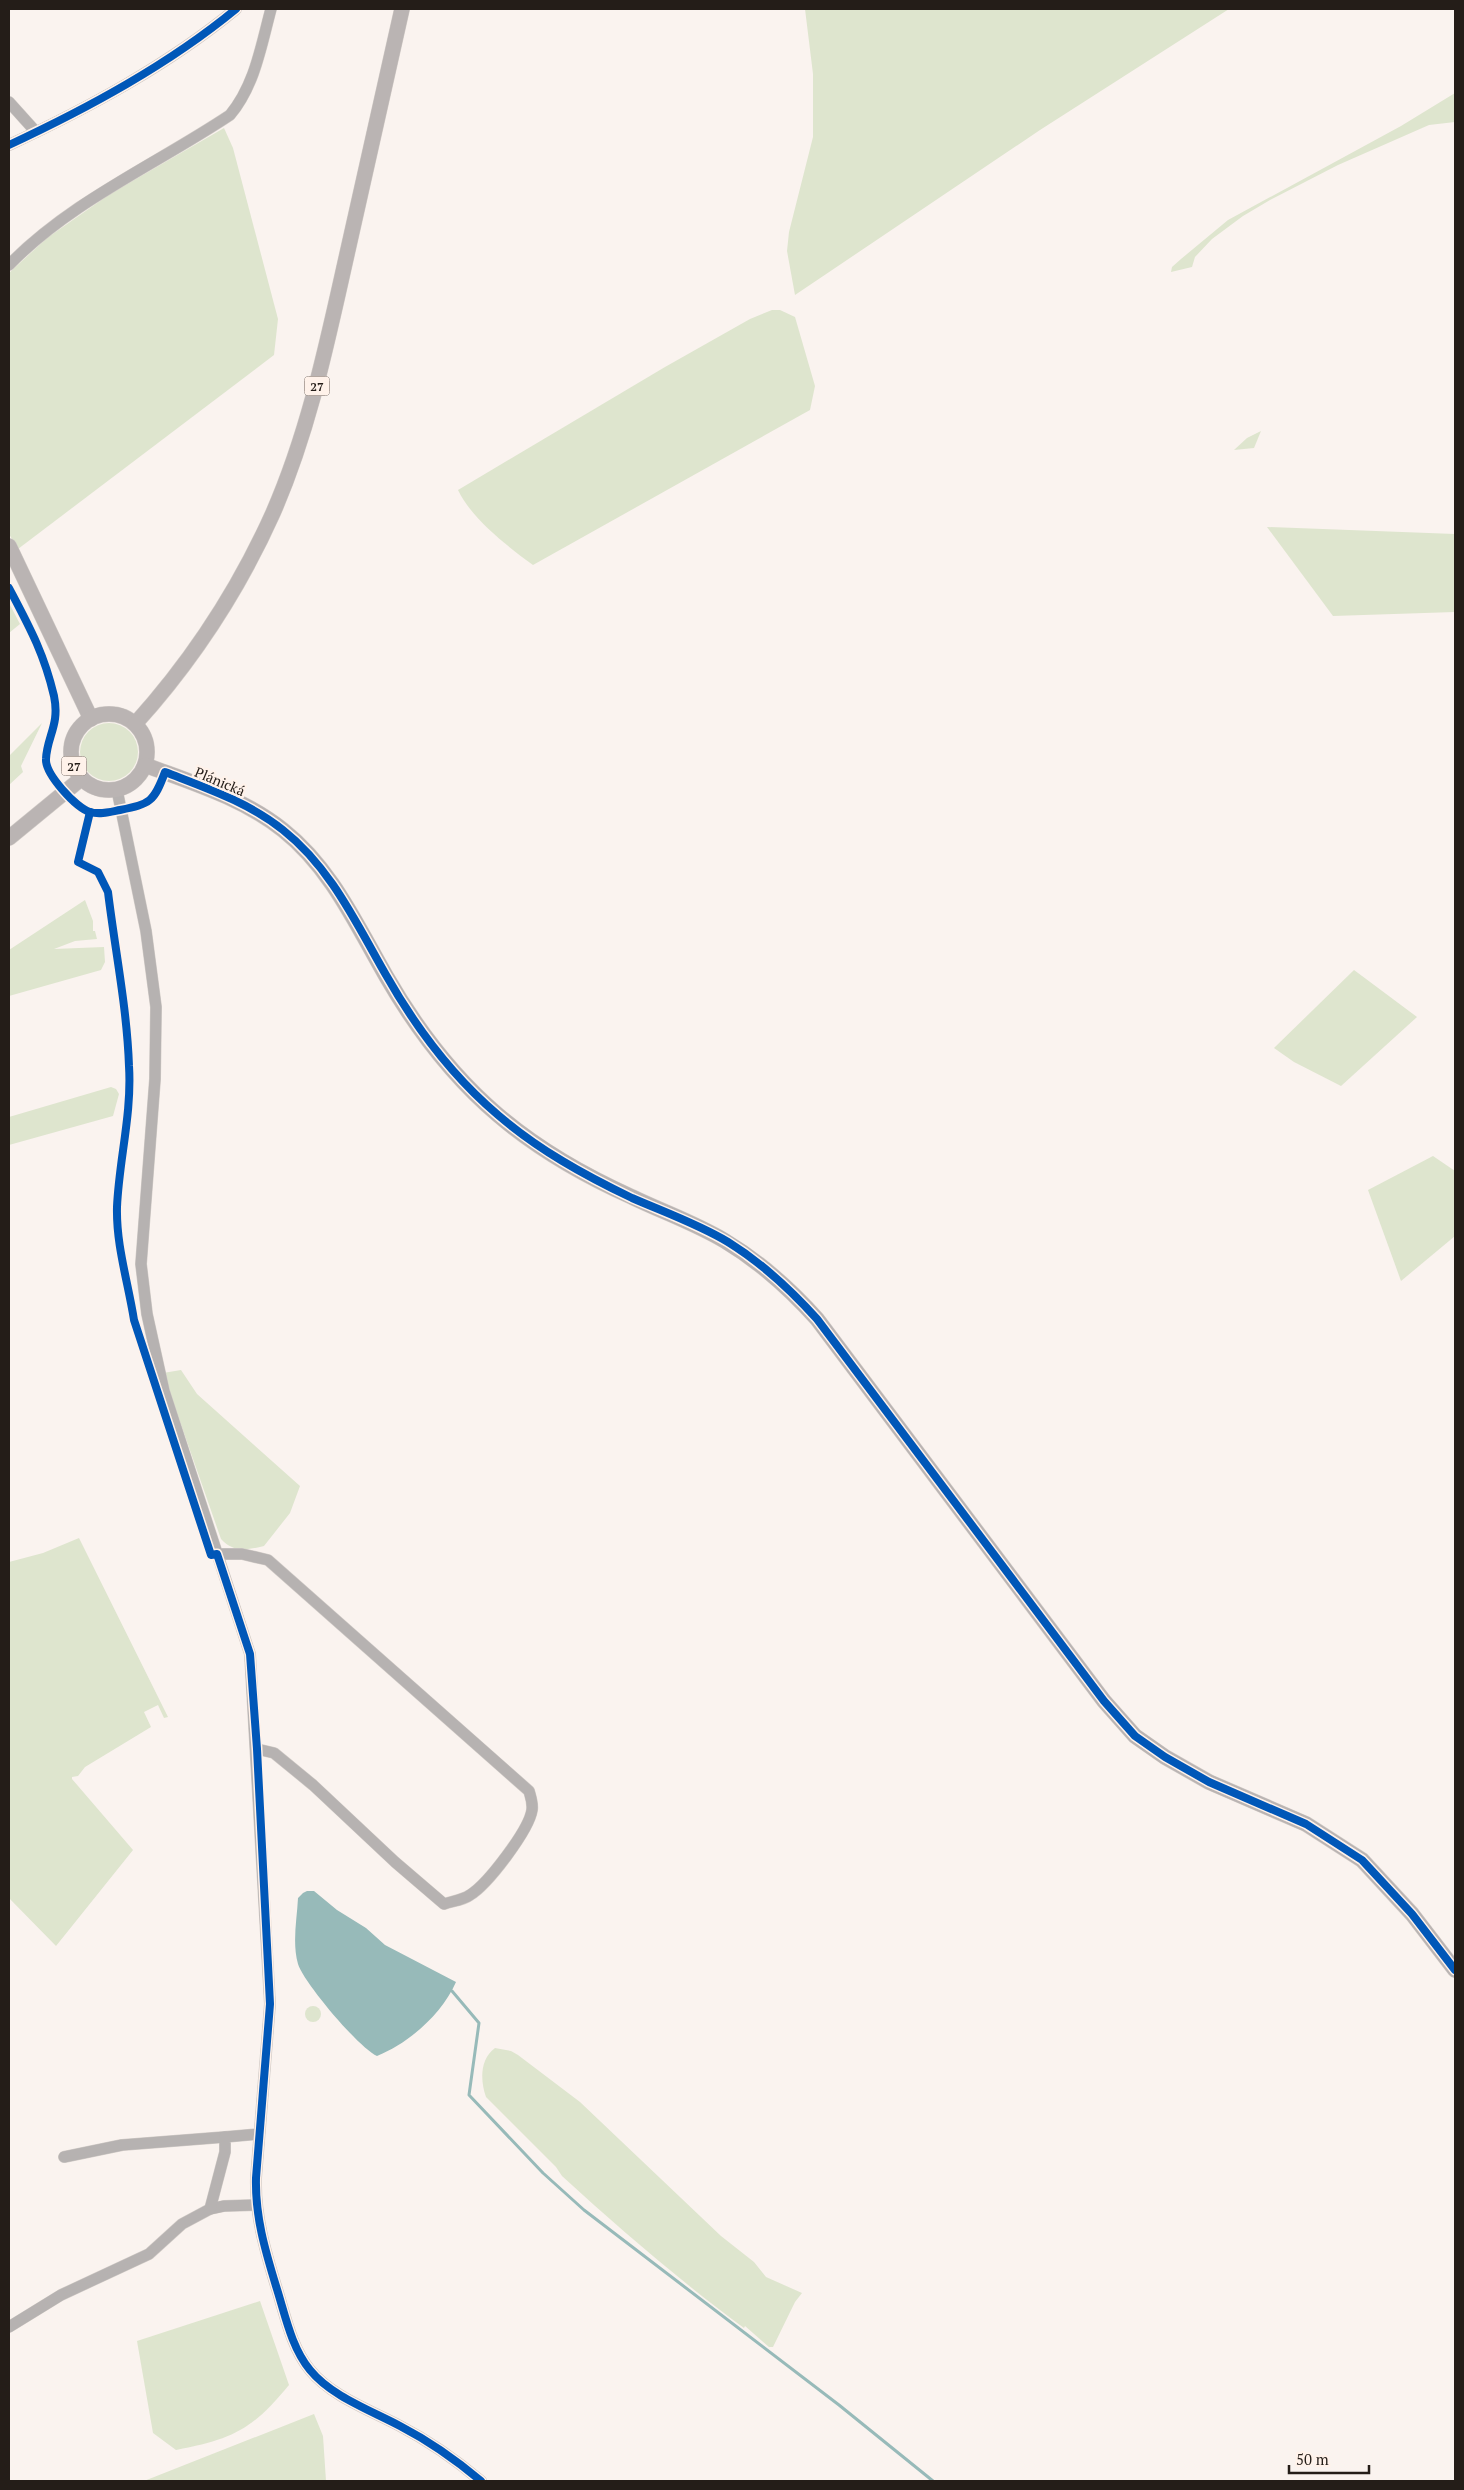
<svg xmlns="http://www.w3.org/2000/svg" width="1464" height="2490" font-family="'PT Serif',serif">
<rect width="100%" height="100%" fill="#faf3ef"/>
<g fill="#dee5ce">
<path d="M805,9h424l-189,121 -245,165 -8,-44 2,-19 24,-95v-63z"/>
<path d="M1455,93v29l-26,3 -91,40 -68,35 -27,16 -31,23 -17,18 -3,10 -21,5 1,-5 9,-8 47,-39 173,-94z"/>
<path d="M224,128l9,20 45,171 -4,36 -256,194 -9,-15v-261l38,-35 63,-44z"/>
<path d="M772,310h8l15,7 20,69 -5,24 -277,155c-25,-18 -62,-47 -75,-75l207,-123 85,-48z"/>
<path d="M1261,431l-7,17 -20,2 13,-12z"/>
<path d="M1267,527l188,7v78l-122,4z"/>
<path d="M9,603l11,21 -11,9z"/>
<circle cx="109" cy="752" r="29"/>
<path d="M42,723l-21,43 2,6 -14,13v-29z"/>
<path d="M85,900l8,21v10h2l2,8 -22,2 -21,8 50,-2 1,15 -4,8 -92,26v-46z"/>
<path d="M1354,970l63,47 -76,69 -47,-24 -20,-14z"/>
<path d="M111,1087l5,2 3,5 -6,22 -104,29v-28z"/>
<path d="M1433,1156l22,15v65l-54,45 -33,-91z"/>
<path d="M181,1370l16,24 103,92 -10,27 -26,33c-17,4 -30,7 -43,-7l-58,-166z"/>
<path d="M79,1538l89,179 -4,1 -6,-13 -14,7 7,15 -66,40 -7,9 -6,1v2l61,71 -77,96 -47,-48v-336l34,-9z"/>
<circle cx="313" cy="2014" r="8"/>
<path d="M495,2048l16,3 7,4 62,47 141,134 33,26 12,15 36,16 -7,9 -22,45h-4l-24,-21 -1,2c-64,-47 -124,-99 -182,-152l-6,-9 -70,-70c-6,-17 -6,-38 9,-49z"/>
<path d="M260,2301l29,84c-37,45 -56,54 -113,65l-23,-17 -16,-92z"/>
<path d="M314,2414l9,22 3,45h-182z"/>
</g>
<path fill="#97bab9" d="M307,1891h7l23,19 29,18 19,17 71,37c-14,32 -47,61 -79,74 -18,-8 -73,-73 -79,-92 -6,-21 -1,-45 0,-66l5,-5z"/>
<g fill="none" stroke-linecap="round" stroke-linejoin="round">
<path stroke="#97bab9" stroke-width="3" d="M452,1991l27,32 -10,72 74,78 41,37 255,195 94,76"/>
<defs>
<g id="minor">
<path d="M9,102l27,30"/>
<path d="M9,145c79,-37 159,-80 227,-136"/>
<path d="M9,265c62,-64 148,-101 221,-150 25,-30 31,-69 41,-106"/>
<path d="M117,790l29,141 10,76 -1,72 -14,185 6,50 17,77 86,263 20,350 -14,174c-1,38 9,72 20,108 9,28 15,61 34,84 21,26 60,40 90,56 29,15 56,34 81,55"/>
<path d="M217,1554h25l26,6 261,231c2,7 4,12 3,19 -3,20 -44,74 -62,85 -7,5 -17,6 -26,9l-49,-42 -82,-77 -39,-32 -17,-4"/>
<path d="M64,2157l58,-12 103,-8"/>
<path d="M210,2209l14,-3 32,-1"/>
<path d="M9,2327l52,-32 88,-41 33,-30 28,-15 15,-57v-15l34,-3"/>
</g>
<g id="major">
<path d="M9,546l82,173"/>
<circle cx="109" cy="752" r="38"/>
<path d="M135,724c57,-63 103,-133 138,-211 35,-80 53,-165 72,-250 19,-85 38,-169 57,-254"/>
<path d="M145,765c48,18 98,33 138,65 48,38 73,94 103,146 30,52 66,100 112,139 41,35 85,60 134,82 31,15 63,26 93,44 35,21 65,48 92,78l287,382 31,35 30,21 44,25 97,42 56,36 50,54 43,56"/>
<path d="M9,838l73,-60"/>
</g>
</defs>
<use href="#minor" stroke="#d3cdc9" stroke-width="12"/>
<use href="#major" stroke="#d3cdc9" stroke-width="16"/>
<use href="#minor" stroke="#b6b2b1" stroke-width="11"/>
<use href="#major" stroke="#bab4b3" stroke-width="15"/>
<defs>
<g id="cycleway">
<path d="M9,145c79,-37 159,-80 227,-136"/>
<path d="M9,588c20,38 35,65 45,108 6,29 -7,40 -8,63 -1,15 30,49 44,53 10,3 20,0 30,-2 30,-6 34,-8 45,-38 41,16 83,30 118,58 48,38 73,93 103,145 30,53 66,101 112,140 41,35 86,60 134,83 32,14 66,26 96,44 34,21 62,47 89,77l287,382 31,35 30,21 44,25 97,42 56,36 50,54 43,56"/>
<path d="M90,812l-12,50 20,10 10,20c7,58 19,116 21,174 3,48 -10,94 -12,141 -1,38 11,75 17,113l77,235 6,-1 33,100 7,95 13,255 -14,174c-1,38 9,72 20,108 9,28 15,61 34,84 21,26 60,40 90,56 29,15 56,34 81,55"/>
</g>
</defs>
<use href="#cycleway" stroke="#fff2ea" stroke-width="11"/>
<use href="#cycleway" stroke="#0057b8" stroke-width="8"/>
</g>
<g text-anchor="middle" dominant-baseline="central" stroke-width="4.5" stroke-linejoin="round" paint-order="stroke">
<g fill="#fff2ea" stroke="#665d57" stroke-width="1">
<rect x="304.5" y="376.5" width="25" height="19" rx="4"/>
<rect x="61.5" y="756.5" width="25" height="19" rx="4"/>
</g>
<g font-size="12" font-weight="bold" fill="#241d18">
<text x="317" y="386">27</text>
<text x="74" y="766">27</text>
</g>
<g font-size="14" fill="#241d18" stroke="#fff2ea">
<text transform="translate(220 781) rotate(23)">Plánická</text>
</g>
</g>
<rect width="1464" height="2490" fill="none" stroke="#241d18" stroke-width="20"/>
<path d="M1289 2465v8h80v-8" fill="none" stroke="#241d18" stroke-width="2.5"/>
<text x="1296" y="2465" font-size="15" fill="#241d18" stroke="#fff2ea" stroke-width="4" paint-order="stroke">50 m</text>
</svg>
